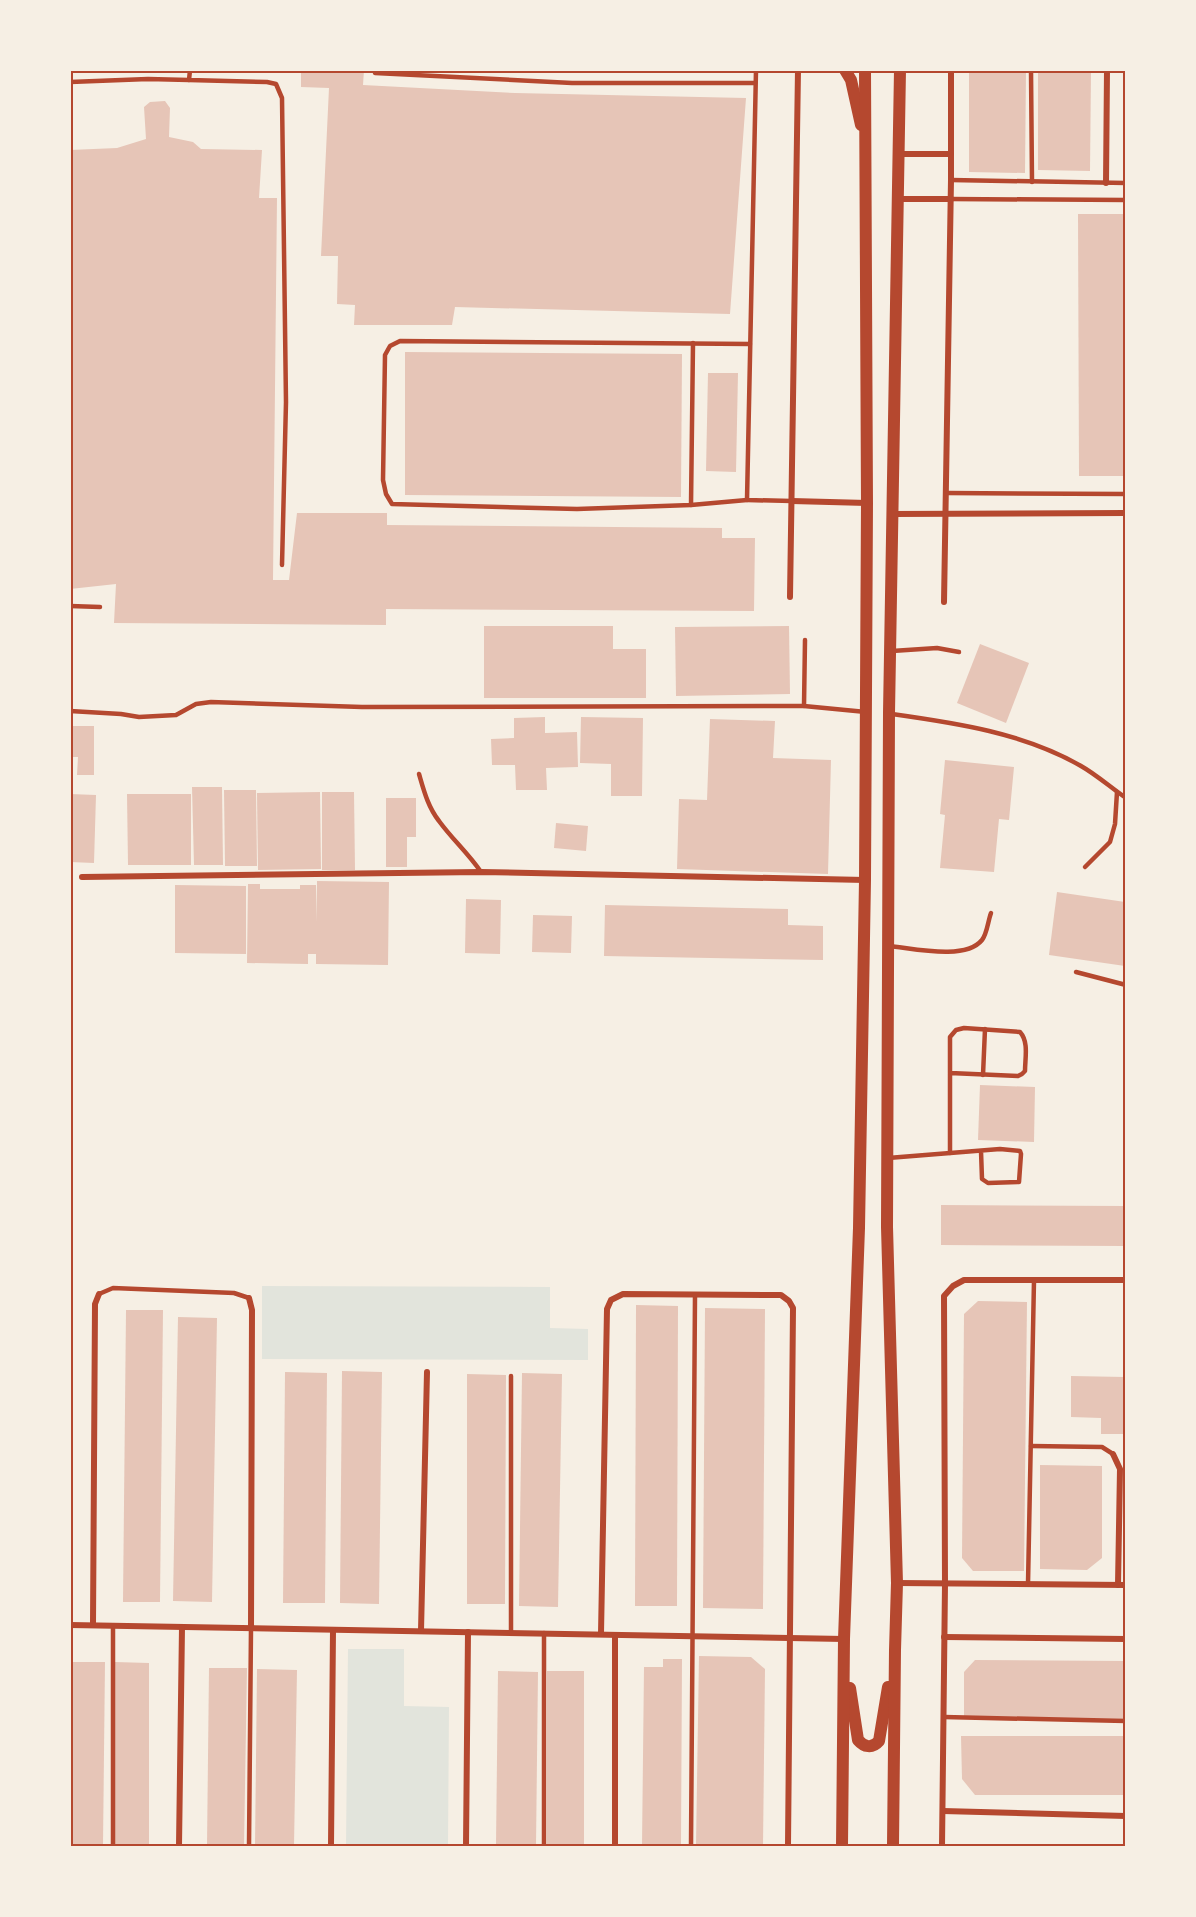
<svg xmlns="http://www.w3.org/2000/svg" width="1196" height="1917" font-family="Cabin,sans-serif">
<rect width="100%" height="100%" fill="#f6efe4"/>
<g fill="#e2e4dc">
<path d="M262,1286l288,1v41l38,1v31l-326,-1z"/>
<path d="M348,1649h56v57l45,1 -1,139h-102z"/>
</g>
<g fill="#e6c5b7">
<path d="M301,70h63l-1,15 152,8 231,5 -16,216 -275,-7 -3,18h-98l1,-20 -18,-1 1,-48h-17l8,-168 -28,-1z"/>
<path d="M969,70h57l-1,103 -56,-1z"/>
<path d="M1038,70h53l-1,101 -52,-1z"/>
<path d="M165,101l5,7 -1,29 24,5 8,7 61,1 -3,48h18l-4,382h16l8,-67h90v12l335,3v10h33l-1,73 -368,-2v16l-272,-2 2,-39 -46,5v-439l47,-2 29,-9 -2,-32 6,-5z"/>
<path d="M1078,214h47v262h-46z"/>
<path d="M405,352l277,2 -1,143 -276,-2z"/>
<path d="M708,373h30l-2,99 -30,-1z"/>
<path d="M484,626h129v23h33v49h-162z"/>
<path d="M789,626l1,68 -114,2 -1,-69z"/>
<path d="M980,644l49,19 -23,60 -49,-20z"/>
<path d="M545,717v16l32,-1 1,35 -32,1 1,22h-31l-1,-25h-23l-1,-26 23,-1v-20z"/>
<path d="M581,717l62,1 -1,78h-31v-32l-31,-1z"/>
<path d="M710,719l65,2 -2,37 58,2 -3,114 -151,-5 2,-70 28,1z"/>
<path d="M70,726h24v49h-17l1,-18h-8z"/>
<path d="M945,760l69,7 -5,53 -10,-1 -5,53 -54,-4 5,-53 -5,-1z"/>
<path d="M192,787h30l1,78h-29z"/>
<path d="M224,790h32l1,76h-32z"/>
<path d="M320,792l1,77 -63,1 -1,-77z"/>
<path d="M322,792h32l1,78h-33z"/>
<path d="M70,794l26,1 -2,68 -24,-1z"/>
<path d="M127,794h64v71h-63z"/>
<path d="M386,798h30v39h-9v30h-21z"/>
<path d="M556,823l32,3 -2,25 -32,-3z"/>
<path d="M317,881l72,1 -1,83 -72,-1v-10h-8v10l-61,-1 1,-79h12v5h40v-4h16l1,37z"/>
<path d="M175,885l71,1v68l-71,-1z"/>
<path d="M1057,892l68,10v64l-76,-11z"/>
<path d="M466,899l35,1 -1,54 -35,-1z"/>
<path d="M605,905l183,4v16l35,1v34l-219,-4z"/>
<path d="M533,915l39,1 -1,37 -39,-1z"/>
<path d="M980,1085l55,2 -1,55 -56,-2z"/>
<path d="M941,1205l184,1v40l-184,-1z"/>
<path d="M978,1301l49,1 -3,269h-51l-11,-13 2,-244z"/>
<path d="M636,1305l42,1 -1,300h-42z"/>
<path d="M705,1308l60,1 -2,300 -60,-1z"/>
<path d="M126,1310h37l-3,292h-37z"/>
<path d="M178,1317l39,1 -5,284 -39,-1z"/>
<path d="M342,1371l40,1 -3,232 -39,-1z"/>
<path d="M285,1372l42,1 -2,230h-42z"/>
<path d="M522,1373l40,1 -4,233 -39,-1z"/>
<path d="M467,1374l39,1 -1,229h-38z"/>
<path d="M1071,1376l54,1v57h-24v-16l-30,-1z"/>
<path d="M1040,1465l62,1v92l-15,12 -47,-1z"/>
<path d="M699,1656l52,1 14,12 -2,177h-67z"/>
<path d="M663,1659h19l-1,187h-39l2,-179h19z"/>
<path d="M975,1660l150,1v58l-161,-1v-46z"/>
<path d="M70,1662h35l-2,184h-33z"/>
<path d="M115,1662l34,1v183h-34z"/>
<path d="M209,1668h38l-3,178h-37z"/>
<path d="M257,1669l40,1 -3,176h-39z"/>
<path d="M498,1671l40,1 -2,174h-40z"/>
<rect x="547" y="1671" width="37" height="175"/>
<path d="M961,1736h164v59h-150l-13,-16z"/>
</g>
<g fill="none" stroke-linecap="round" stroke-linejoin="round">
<g stroke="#b5482f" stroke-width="4.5">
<path d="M190,70l-1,10 78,2 9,2 6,14 4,304 -4,163"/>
<path d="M756,70l-9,430 45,1"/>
<path d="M1031,70l1,112"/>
<path d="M375,73l197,10h183"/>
<path d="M70,82l78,-3 41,1"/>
<path d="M951,180l175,3"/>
<path d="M951,199l175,1"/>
<path d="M947,493l179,1"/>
<path d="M747,500l-56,5 -114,4 -185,-5 -6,-10 -3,-14 2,-125 5,-9 10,-5 350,3"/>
<path d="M691,505l2,-162"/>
<path d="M70,606l30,1"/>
<path d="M892,651l45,-3 22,4"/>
<path d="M804,706l1,-66"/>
<path d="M70,711l51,3 18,3 37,-2 20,-11 15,-2 151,5 442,-1 62,6"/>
<path d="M892,714c64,9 132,19 189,52 16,9 30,22 45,32"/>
<path d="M419,774c5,17 9,33 20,47 13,18 29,32 42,51"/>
<path d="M1085,867l25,-25 5,-18 2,-32"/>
<path d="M889,946c23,2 76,15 93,-6 5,-6 6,-19 9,-27"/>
<path d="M1076,972l50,13"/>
<path d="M950,1073l68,3 4,-2 3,-3c0,-13 4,-29 -5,-39l-56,-4 -8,2 -6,7v116"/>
<path d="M983,1075l2,-46"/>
<path d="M888,1158l112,-9 20,2 1,3 -2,28 -31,1 -6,-4 -1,-28"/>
<path d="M99,1294l14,-6 121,5 15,5"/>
<path d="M511,1376v257"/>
<path d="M1031,1446l71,1 11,7"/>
<path d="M1028,1584l6,-304"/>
<path d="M113,1626v220"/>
<path d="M944,1717l182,4"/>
<path d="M249,1846l2,-218"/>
<path d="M544,1846v-213"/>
<path d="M691,1846c1,-183 4,-367 4,-551"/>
</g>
<g stroke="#b5482f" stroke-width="6">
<path d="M899,154h52"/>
<path d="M1106,183l1,-113"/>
<path d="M898,199h53"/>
<path d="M792,501l75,2"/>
<path d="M892,514l234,-1"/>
<path d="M790,597l8,-527"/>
<path d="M944,602l7,-422v-110"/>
<path d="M82,877l399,-5 384,8"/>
<path d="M249,1298l3,12 -1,318"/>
<path d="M1113,1454l7,15 -2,116"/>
<path d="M897,1583l229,2"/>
<path d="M70,1625l774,14"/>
<path d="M93,1625l2,-321 4,-10"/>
<path d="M421,1631l6,-259"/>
<path d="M601,1634l6,-325 4,-9 12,-6 158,1 8,6 4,7 -5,538"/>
<path d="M944,1637l182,2"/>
<path d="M943,1811l183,5"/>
<path d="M179,1846l3,-219"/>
<path d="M331,1846l2,-216"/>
<path d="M466,1846l2,-214"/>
<path d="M615,1846v-211"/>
<path d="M942,1846l3,-262 -1,-288 9,-10 11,-6h162"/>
</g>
<g stroke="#b5482f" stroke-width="12">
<path d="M845,70l6,10 10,45"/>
<path d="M850,1688l8,52c6,7 14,9 21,1l9,-54"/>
<path d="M842,1846l2,-207 15,-411 6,-348 2,-377 -2,-433"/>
<path d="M893,1846l2,-196 2,-67 -10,-356 2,-514 11,-643"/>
</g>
</g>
<rect width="1196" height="1917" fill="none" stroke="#f6efe4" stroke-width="144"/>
<rect x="72" y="72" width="1052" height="1773" fill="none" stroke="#b5482f" stroke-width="2"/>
</svg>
